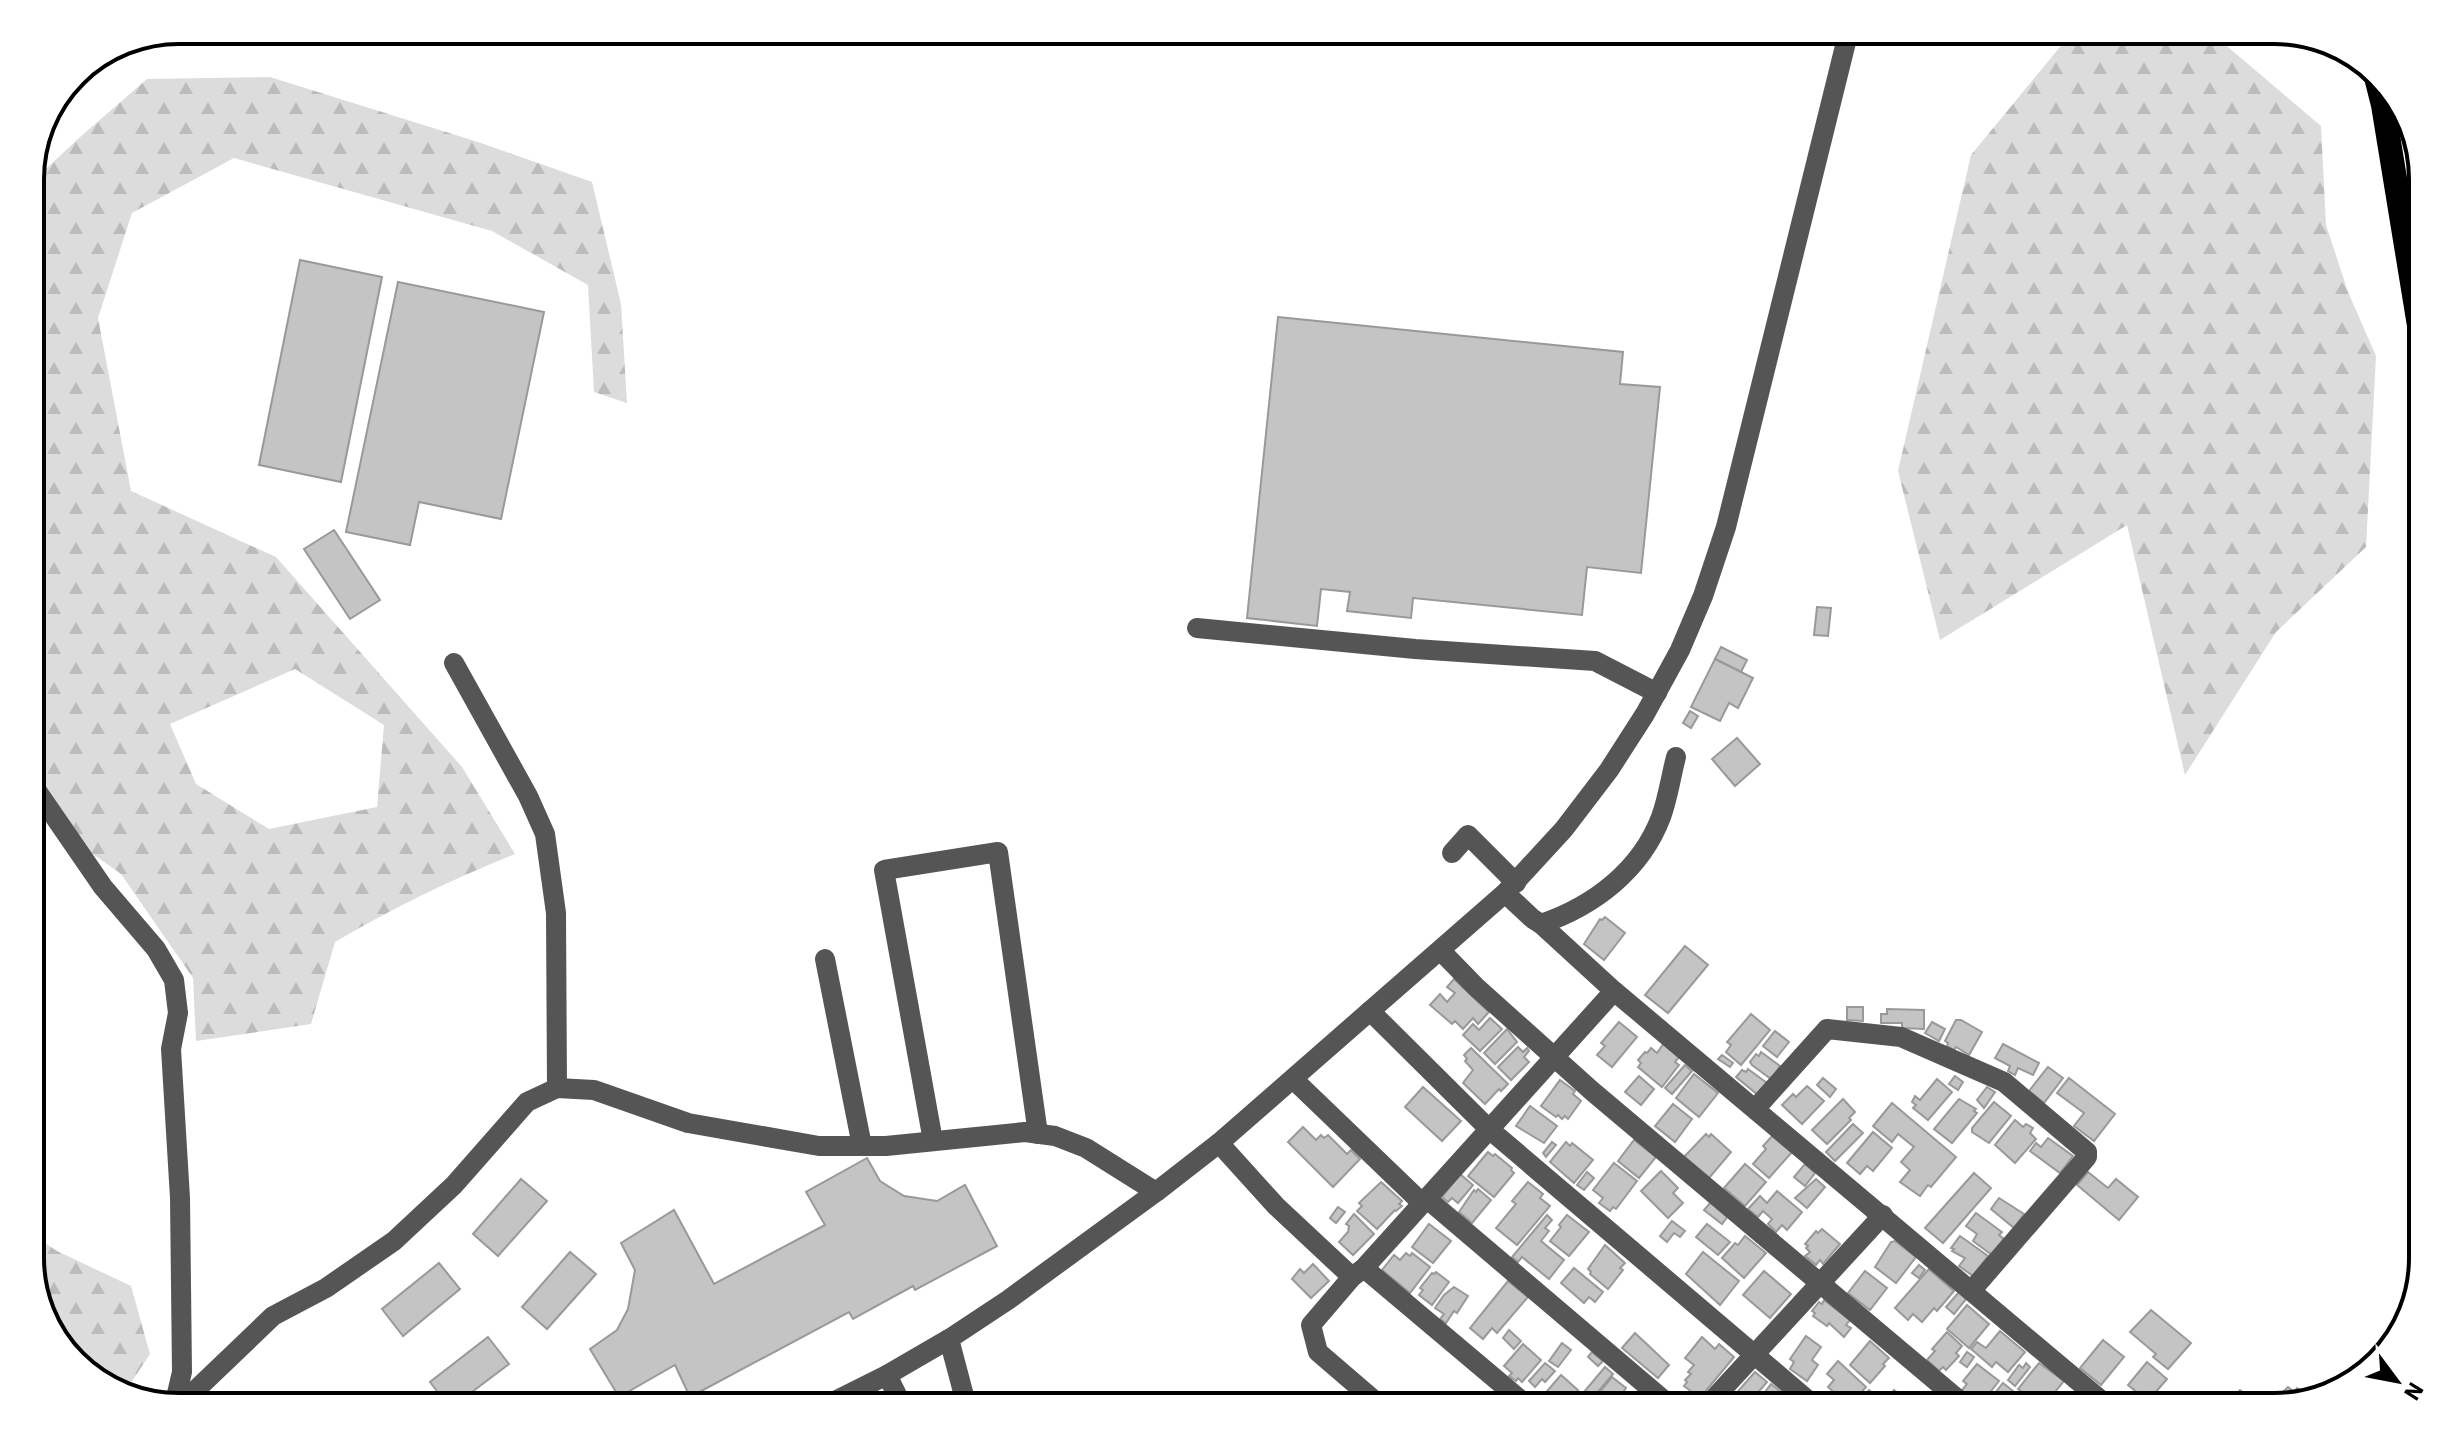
<svg xmlns="http://www.w3.org/2000/svg" width="2453" height="1437" font-family="'IBM Plex Sans',sans-serif">
<defs>
<pattern id="forest-firs" width="22" height="20" patternUnits="userSpaceOnUse" patternTransform="scale(2)"><rect width="22" height="20" fill="#dcdcdc"/><path d="M5 1l3.5 6h-7zM16 11l3.5 6h-7z" fill="#bbb"/></pattern>
</defs>
<rect width="100%" height="100%" fill="#fff"/>
<g fill="url(#forest-firs)" fill-rule="evenodd">
<path d="M2074,30h134l113,96 5,99 22,67 28,64 -10,191 -90,85 -91,143 -58,-250 -187,115 -42,-169 73,-316z"/>
<path d="M270,77l208,65 114,40 29,122 6,99 -33,-11 -6,-107 -96,-54 -258,-73 -102,55 -34,105 33,173 145,66 186,210 53,87c-63,25 -122,54 -180,88l-24,82 -115,17 -3,-63 -72,-104 -91,-65v-625l49,-46 68,-59zM295,669l89,56 -7,82 -108,22 -73,-45 -26,-60z"/>
<path d="M30,1233l27,18 74,35 19,68 -25,38 -21,-5 -54,-54 -20,-66z"/>
</g>
<g fill="#c4c4c4" stroke="#999" stroke-width="2">
<path d="M300,260l82,17 -41,205 -82,-17z"/>
<path d="M398,282l146,30 -43,207 -82,-17 -9,43 -64,-13z"/>
<path d="M1278,317l345,35 -3,32 40,3 -19,186 -54,-6 -5,48 -169,-17 -2,20 -64,-7 3,-19 -29,-3 -4,37 -70,-8z"/>
<path d="M334,530l46,70 -30,19 -46,-70z"/>
<path d="M1817,607l14,1 -3,28 -14,-1z"/>
<path d="M1721,647l26,13 -6,12 -26,-13z"/>
<path d="M1715,659l38,19 -15,30 -9,-5 -9,18 -29,-14z"/>
<path d="M1690,711l8,5 -7,12 -8,-5z"/>
<path d="M1737,738l23,26 -25,22 -23,-27z"/>
<path d="M1605,917l20,16 -21,27 -20,-16 16,-25 2,1z"/>
<path d="M1685,946l23,19 -40,48 -23,-18z"/>
<path d="M1454,979l35,33 -11,12 -5,-6 -10,11 -8,-8 -3,3 -22,-19 10,-11 7,8 8,-9 -8,-6z"/>
<path d="M1847,1007h16v14l-16,-1z"/>
<path d="M1887,1009l37,1v19l-22,-1v-5h-21v-9h6z"/>
<path d="M1751,1014l19,16 -29,35 -15,-13 5,-7 -4,-3z"/>
<path d="M1490,1018l12,11 -22,22 -17,-16 10,-11 6,6z"/>
<path d="M1956,1020h5l21,12 -13,23 -13,-8 -2,3 -7,-4 1,-3 -3,-2z"/>
<path d="M1619,1022l18,15 -25,30 -15,-12 8,-9 -4,-3z"/>
<path d="M1932,1022l13,7 -6,12 -14,-8z"/>
<path d="M1507,1029l10,13 -22,22 -11,-11z"/>
<path d="M1775,1031l14,11 -12,15 -14,-11z"/>
<path d="M1664,1043l16,13 -5,6 4,3 -17,22 -24,-20 3,-4 -3,-3 7,-8 2,1 4,-5 6,5z"/>
<path d="M2003,1044l36,19 -6,12 -15,-7 -3,7 -7,-4 2,-5 -15,-8z"/>
<path d="M1518,1047l5,5 4,-4 2,3 -5,6 5,5 -18,18 -13,-13z"/>
<path d="M1471,1048l37,36 -7,7 -2,-2 -14,15 -22,-21 10,-13 -8,-9 2,-2 -3,-4z"/>
<path d="M1761,1052l19,14 -9,13 -19,-14 -2,-3 6,-8 3,2z"/>
<path d="M1722,1055l11,8 -3,4 -12,-8z"/>
<path d="M1685,1065l7,6 -20,23 -7,-6z"/>
<path d="M2048,1067l15,11 -19,25 -15,-12z"/>
<path d="M1748,1069l19,14 -9,12 -22,-18 6,-7 4,2z"/>
<path d="M1694,1074l24,19 -19,24 -23,-19z"/>
<path d="M1639,1076l15,13 -13,16 -16,-13z"/>
<path d="M1955,1076l8,6 -5,8 -9,-6z"/>
<path d="M1823,1078l13,11 -6,8 -13,-12z"/>
<path d="M2069,1078l46,36 -21,27 -20,-15 10,-13 -27,-20z"/>
<path d="M1937,1079l15,13 -24,28 -15,-12 3,-3 -4,-3 3,-6 5,4z"/>
<path d="M1560,1080l15,11 -2,3 8,7 -13,18 -3,-3 -3,3 -4,-4 -2,2 -15,-11z"/>
<path d="M1807,1086l17,15 -22,23 -20,-19 11,-11 3,3z"/>
<path d="M1423,1087l38,34 -19,20 -37,-34z"/>
<path d="M1987,1087l8,5 -11,16 -7,-8z"/>
<path d="M1843,1099l12,13 -6,6 2,2 -24,24 -15,-14z"/>
<path d="M1959,1099l17,10 -2,2 3,2 -25,30 -18,-14z"/>
<path d="M1994,1102l17,14 -22,27 -17,-11v-4z"/>
<path d="M1892,1103l64,54 -25,30 -3,-2 -8,11 -20,-14 10,-12 -9,-8 13,-15 -16,-13 -6,8 -19,-16z"/>
<path d="M1673,1104l19,15 -17,23 -20,-16z"/>
<path d="M1530,1106l27,20 -13,17 -28,-17z"/>
<path d="M2015,1120l8,7 3,-3 7,4 -3,5 6,6 -21,24 -20,-18z"/>
<path d="M1853,1124l10,9 -28,28 -9,-9z"/>
<path d="M1303,1127l13,13 5,-5 3,3 4,-3 19,19 4,-4 9,9 -27,28 -45,-45z"/>
<path d="M1873,1132l19,16 -19,23 -6,-5 -7,8 -13,-11z"/>
<path d="M1706,1134l3,3 2,-3 20,18 -22,26 -25,-21z"/>
<path d="M1772,1136l20,16 -23,26 -16,-14 13,-15 -3,-3z"/>
<path d="M2048,1138l25,18 -13,17 -30,-22 6,-8 5,4z"/>
<path d="M1634,1140l22,17 -17,21 -21,-17z"/>
<path d="M1552,1142l4,3 -10,12 -3,-4z"/>
<path d="M1566,1142l4,4 2,-3 21,17 -19,23 -24,-21z"/>
<path d="M1488,1152l5,4 2,-2 17,14 -1,2 3,3 -20,24 -26,-21z"/>
<path d="M867,1158l13,23 24,15 33,5 28,-16 32,61 -82,44 -2,-4 -60,33 -4,-7 -159,85 -15,-32 -56,32 -29,-48 27,-19 11,-21 7,-39 -14,-27 53,-33 40,74 111,-59 -19,-33z"/>
<path d="M1614,1163l23,18 -21,28 -3,-2 -3,4 -11,-8 4,-5 -10,-8z"/>
<path d="M1745,1164l21,18 -21,24 -21,-18z"/>
<path d="M1805,1164l10,9 -10,13 -11,-9z"/>
<path d="M1661,1171l17,17 -5,5 10,10 -15,15 -27,-27z"/>
<path d="M1587,1172l7,6 -10,12 -7,-5z"/>
<path d="M2088,1172l20,16 8,-9 22,18 -19,23 -42,-35z"/>
<path d="M1974,1173l17,15 -48,55 -18,-15z"/>
<path d="M1460,1174l13,11 -15,18 -6,-5 -4,4 -6,-5z"/>
<path d="M521,1179l26,22 -49,55 -25,-22z"/>
<path d="M1816,1179l9,8 -18,21 -12,-10z"/>
<path d="M1381,1182l21,19 -3,3 3,2 -6,5 -1,-1 -18,19 -20,-18 5,-5 -3,-3z"/>
<path d="M1528,1182l15,12 -3,4 10,8 -33,39 -21,-17 20,-24 -4,-3z"/>
<path d="M1478,1189l13,11 -19,23 -13,-11 15,-22 2,2z"/>
<path d="M1777,1191l25,21 -15,18 -5,-5 -6,7 -8,-8 4,-5 -9,-8 -5,6 -10,-8 12,-13 7,7z"/>
<path d="M1999,1198l25,16 -10,14 -23,-19z"/>
<path d="M1711,1202l17,14 -6,8 -18,-14z"/>
<path d="M1338,1207l7,5 -9,11 -6,-5z"/>
<path d="M1976,1213l26,19 -3,3 5,4 -12,16 -19,-14 4,-7 -11,-8z"/>
<path d="M1354,1214l20,20 -21,21 -14,-13 9,-10 1,-6 -3,-2z"/>
<path d="M1547,1215l5,5 -7,8 4,3 -8,10 23,19 -15,19 -27,-22 -4,5 -6,-5z"/>
<path d="M1567,1215l22,17 -20,24 -19,-15 11,-14 -2,-2z"/>
<path d="M1672,1221l13,10 -5,6 -6,-4 -7,9 -7,-6z"/>
<path d="M1429,1224l22,17 -18,22 -21,-16z"/>
<path d="M1707,1224l23,18 -12,13 -22,-18z"/>
<path d="M1822,1229l18,15 -17,20 -3,-4 -4,5 -11,-9 5,-4 -4,-4 2,-2 -3,-2 11,-13 2,2z"/>
<path d="M1745,1236l21,17 -22,25 -22,-20 13,-15 3,2z"/>
<path d="M1960,1236l28,20 -15,20 -14,-10 6,-8 -13,-7 2,-2 -3,-1z"/>
<path d="M1895,1241l21,16 -20,26 -21,-16 16,-25z"/>
<path d="M1605,1245l20,18 -5,5 3,2 -15,19 -18,-15 1,-2 -3,-3z"/>
<path d="M570,1252l26,22 -49,55 -25,-22z"/>
<path d="M1703,1252l36,29 -19,24 -34,-31z"/>
<path d="M1406,1253l4,3 2,-3 18,14 -20,26 -28,-23 12,-15 6,5z"/>
<path d="M439,1263l21,26 -57,47 -21,-27z"/>
<path d="M1313,1264l16,17 -18,17 -19,-19 8,-10 4,4z"/>
<path d="M1919,1265l6,5 -6,8 -7,-5z"/>
<path d="M1574,1268l29,24 -8,10 -6,-5 -5,6 -23,-20z"/>
<path d="M1929,1269l25,22 -17,20 -3,-3 -12,14 -9,-8 -5,6 -13,-12z"/>
<path d="M1764,1271l27,23 -21,24 -27,-23z"/>
<path d="M1865,1271l22,17 -17,22 -22,-17z"/>
<path d="M1436,1272l13,10 -17,23 -13,-10 4,-5 -3,-2 12,-15 2,1z"/>
<path d="M1508,1281l20,16 -31,36 -5,-5 -9,11 -13,-11z"/>
<path d="M1454,1287l14,9 -11,17 -3,-2 -8,12 -6,-4 4,-5 -9,-6 9,-13z"/>
<path d="M1959,1292l8,6 -13,16 -8,-7z"/>
<path d="M1824,1300l26,20 -4,5 5,3 -7,9 -15,-14 -2,3 -14,-10 2,-3 -3,-2 7,-9 3,2z"/>
<path d="M1967,1305l22,19 -20,24 -22,-19z"/>
<path d="M2151,1310l40,33 -23,26 -15,-12 3,-3 -26,-22z"/>
<path d="M1509,1330l12,11 -7,8 -11,-11z"/>
<path d="M2000,1331l25,21 -17,20 -12,-10 -4,5 -21,-18 6,-7 9,6z"/>
<path d="M1947,1332l15,14 -6,7 3,3 -13,14 -3,-3 -4,4 -12,-11 8,-9 -3,-2z"/>
<path d="M1635,1333l34,32 -11,13 -36,-30z"/>
<path d="M1806,1336l15,11 -9,13 6,5 -11,16 -17,-12 4,-7 -4,-3z"/>
<path d="M488,1337l21,27 -57,43h-3l-19,-25z"/>
<path d="M1702,1337l13,12 4,-5 15,13 -34,41 -16,-12 3,-4 -2,-2 6,-6 -3,-2 6,-7 -9,-7z"/>
<path d="M2103,1340l21,17 -23,28 -21,-17z"/>
<path d="M1870,1341l19,17 -6,6 2,2 -15,17 -20,-18z"/>
<path d="M1562,1343l9,7 -13,17 -9,-6z"/>
<path d="M1523,1344l18,16 -19,22 -4,-4 -2,3 -7,-5 3,-3 -8,-7z"/>
<path d="M1592,1352l11,9 -5,5 -10,-9z"/>
<path d="M1967,1352l7,5 -7,10 -7,-5z"/>
<path d="M1838,1361l28,26 -18,20h-8l-7,-6 5,-5 -10,-9 6,-7 -7,-6z"/>
<path d="M2147,1362l20,17 -19,22 -20,-16z"/>
<path d="M1545,1363l10,8 -10,11 -3,-3 -7,8 -6,-6z"/>
<path d="M2026,1363l4,4 -15,19 -7,-6 11,-15 4,3z"/>
<path d="M2039,1363l25,18 -21,26 -25,-18z"/>
<path d="M1977,1364l22,17 -19,24 -18,-15 5,-6 -4,-3z"/>
<path d="M1605,1367l8,7 -21,25 -8,-7z"/>
<path d="M1755,1372l12,10 -20,23 2,2h-25z"/>
<path d="M1561,1375l17,15 -15,17h-13l-7,-6 2,-2 -3,-2z"/>
<path d="M1612,1377l14,11 -2,3 9,9 -6,7h-23l-10,-8z"/>
<path d="M2003,1383l30,24h-30l4,-5 -12,-9z"/>
<path d="M1771,1384l18,14 -6,9 -3,-2 -2,2h-24z"/>
<path d="M2288,1387l6,5 3,-4 13,9 -24,7 -8,-7z"/>
<path d="M1869,1390l9,8 -16,9 -4,-4z"/>
<path d="M1894,1390l21,16 -1,1h-18l-9,-7z"/>
<path d="M2240,1390l17,14 2,3h-33l-3,-2 10,-13 3,2z"/>
<path d="M2076,1397l13,10h-20z"/>
</g>
<g fill="none" stroke-linecap="round" stroke-linejoin="round">
<g stroke="#555" stroke-width="20">
<path d="M1197,628l218,21 180,12 62,32"/>
<path d="M454,663l74,133 17,38 11,79 1,175"/>
<path d="M30,781l73,106 53,62 18,31 4,33 -7,36 9,149 2,174 -8,34"/>
<path d="M1452,853l16,-18 48,48"/>
<path d="M1505,893l28,26 8,5c53,-18 100,-54 120,-107 7,-19 10,-41 15,-60"/>
<path d="M1541,924l73,67 495,416"/>
<path d="M1441,951l35,36 116,104 375,316"/>
<path d="M825,959l37,187"/>
<path d="M1370,1011l119,118 327,278"/>
<path d="M1293,1079l129,124"/>
<path d="M1756,1108l71,-79 74,8 103,45 83,70v5l-115,133"/>
<path d="M933,1141l-49,-271 114,-18 40,282"/>
<path d="M1219,1143l57,63 76,71"/>
<path d="M1426,1198l246,209"/>
<path d="M1364,1268l165,139"/>
<path d="M949,1339l18,68"/>
<path d="M887,1375l16,32"/>
<path d="M178,1407l95,-91 53,-28 68,-47 60,-56 73,-83 30,-14 37,2 94,33 131,23h67l139,-14 30,4 31,12 70,44"/>
<path d="M823,1407l64,-32 62,-36 59,-39 148,-108 63,-49 286,-250 59,-64 45,-59 36,-56 35,-64 23,-54 23,-69 123,-497"/>
<path d="M1382,1407l-64,-55 -7,-27 41,-48 12,-9 250,-277"/>
<path d="M1706,1407l177,-192"/>
</g>
<path stroke="#000" stroke-width="24" d="M2376,77l7,28 40,245"/>
</g>
<path d="M0 0H2453V1437H0ZM179 44H2274A135 135 0 0 1 2409 179V1258A135 135 0 0 1 2274 1393H179A135 135 0 0 1 44 1258V179A135 135 0 0 1 179 44Z" fill="#fff" fill-rule="evenodd"/>
<path fill="none" stroke="#000" stroke-width="4" d="M179 44H2274A135 135 0 0 1 2409 179V1258A135 135 0 0 1 2274 1393H179A135 135 0 0 1 44 1258V179A135 135 0 0 1 179 44Z"/>
<g transform="translate(2397 1381) rotate(122)" stroke="#ffffff" stroke-width="6" paint-order="stroke">
<path d="M0-6L14 30L0 20L-14 30Z" fill="#000000"/>
<text y="-12" font-size="22" font-weight="bold" text-anchor="middle" fill="#000000">N</text>
</g>
</svg>
